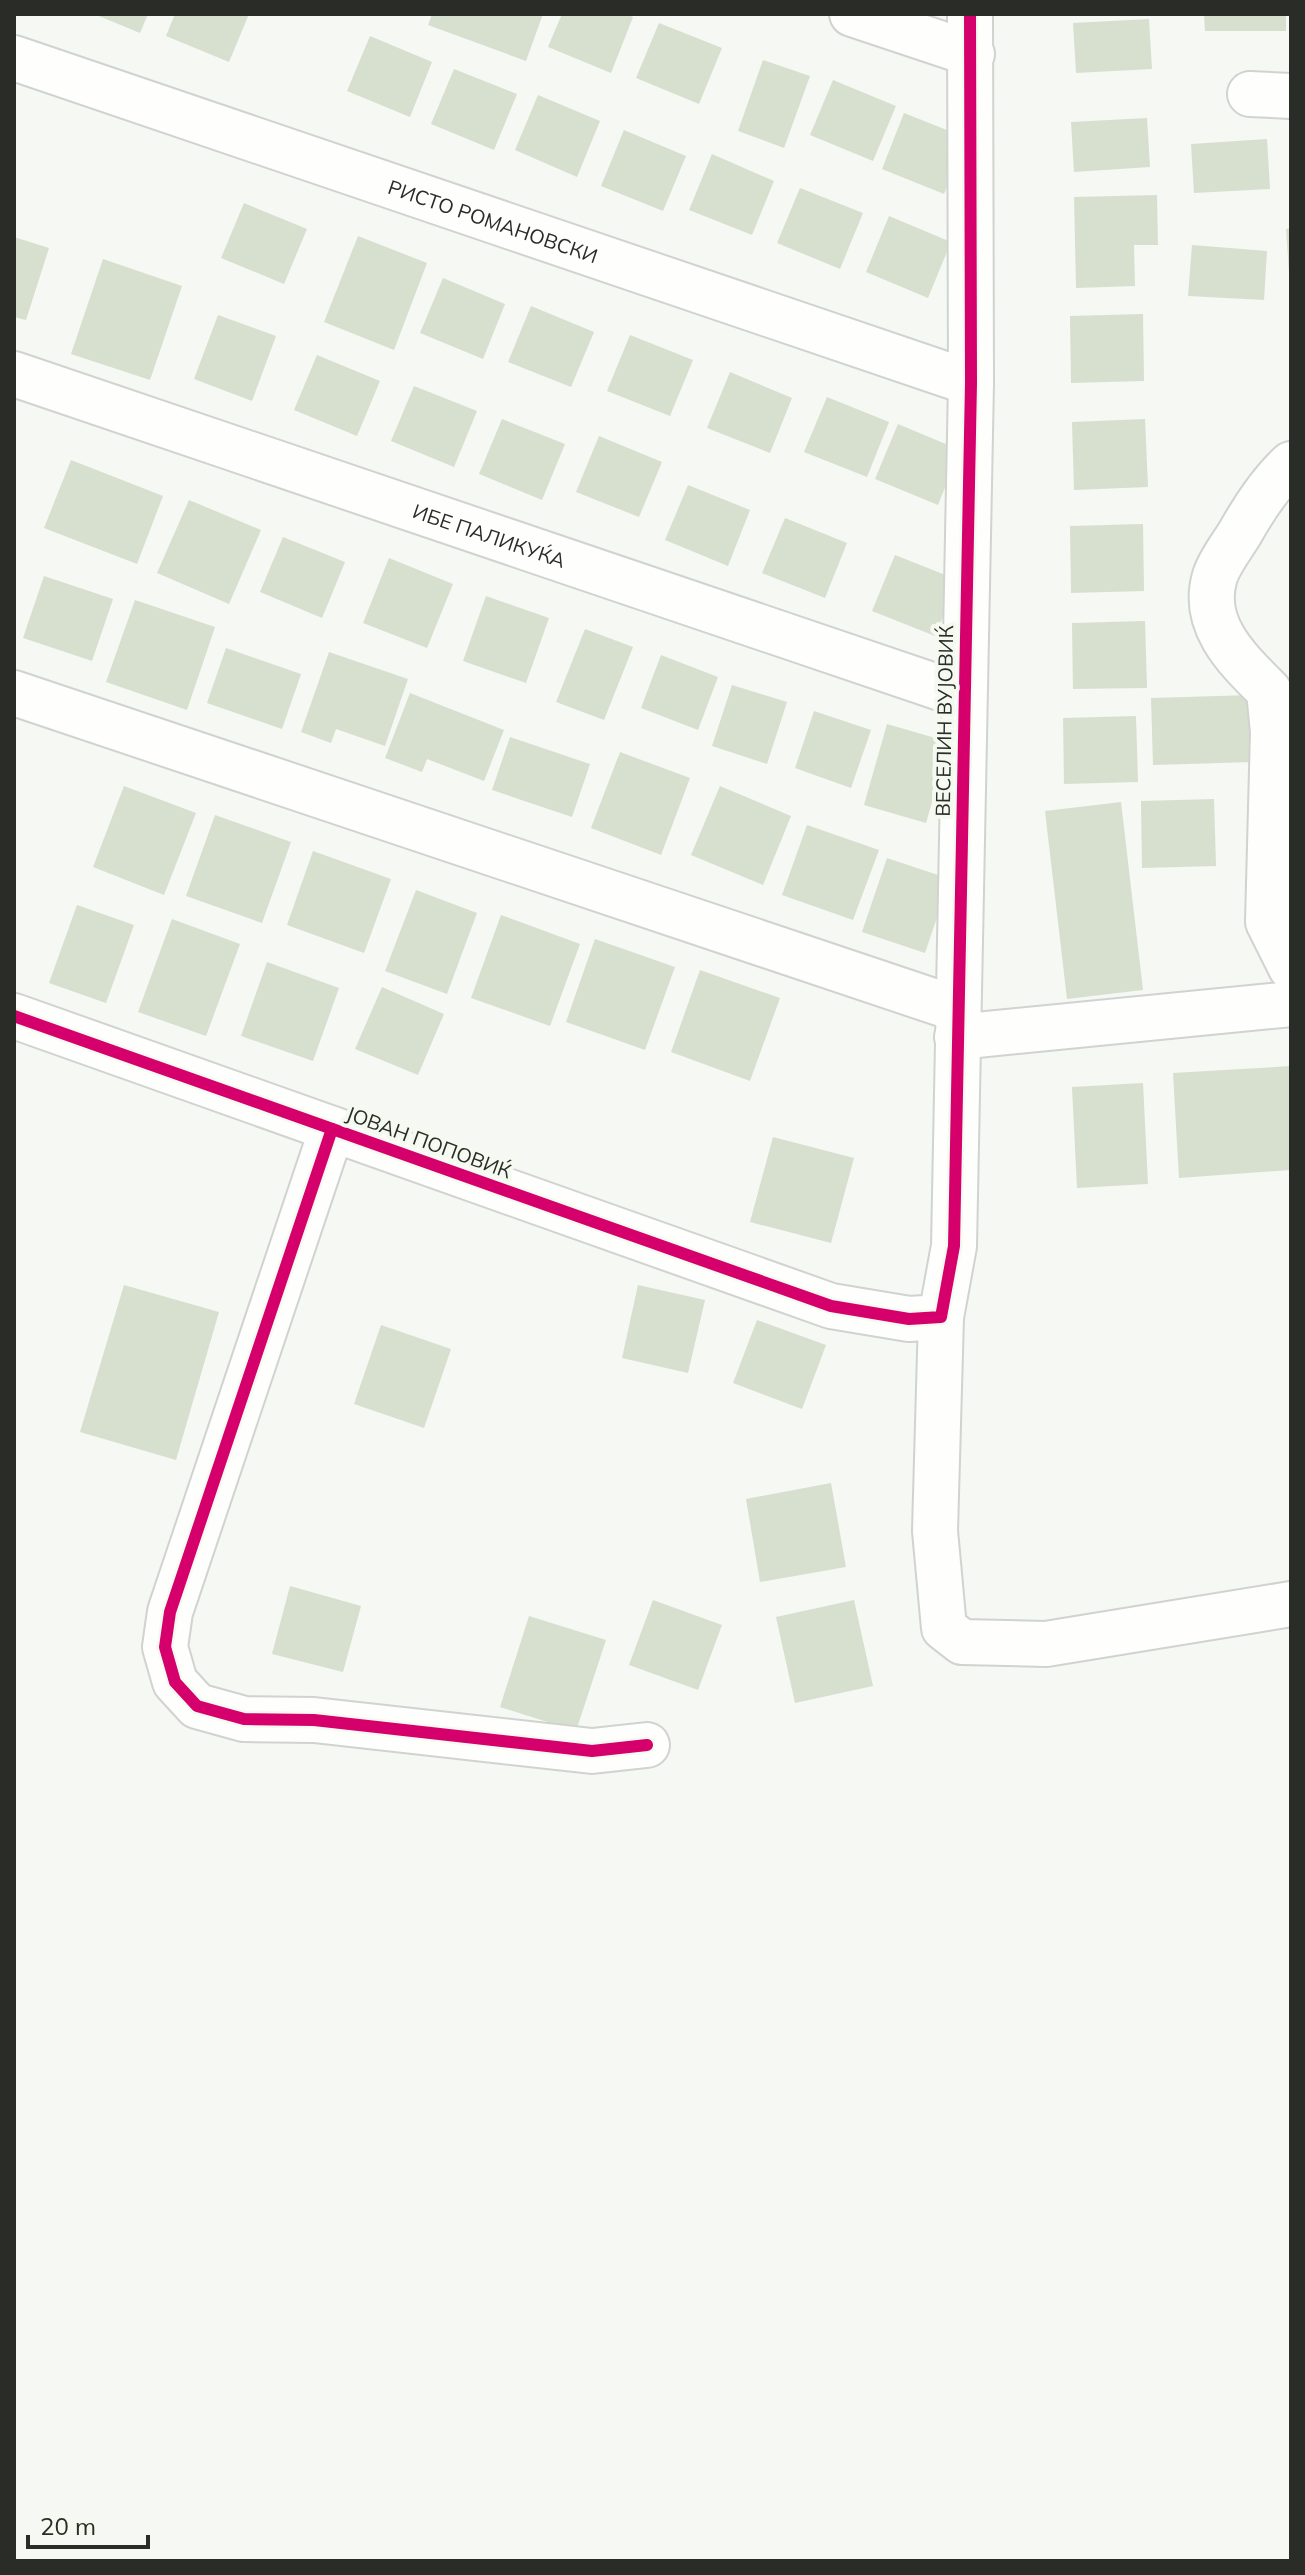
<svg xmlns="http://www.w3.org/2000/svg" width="1305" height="2575" font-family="Mulish,sans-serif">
<rect width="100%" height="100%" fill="#f5f8f3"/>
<g fill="#d7e0cf">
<path d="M94,14h54l-8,19z"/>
<path d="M175,14h74l-20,48 -63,-26z"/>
<path d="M432,14h111l-17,47 -98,-36z"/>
<path d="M562,14h63l8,3 -22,56 -63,-26z"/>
<path d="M1204,14h82v17h-81z"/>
<path d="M1149,19l3,50 -76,4 -3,-50z"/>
<path d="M659,23l63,25 -23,56 -63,-26z"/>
<path d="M370,36l62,26 -22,55 -63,-26z"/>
<path d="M763,60l47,16 -26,72 -46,-17z"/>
<path d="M454,69l63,25 -23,56 -63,-26z"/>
<path d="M833,80l63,26 -23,55 -63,-26z"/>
<path d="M538,95l62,26 -23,56 -62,-27z"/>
<path d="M904,113l63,25 -23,56 -62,-25z"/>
<path d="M1147,118l3,49 -76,5 -3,-50z"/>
<path d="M624,130l62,26 -23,55 -62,-25z"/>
<path d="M1267,139l3,50 -76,4 -3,-49z"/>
<path d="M712,154l62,27 -22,54 -63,-25z"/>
<path d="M800,188l63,25 -23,56 -63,-26z"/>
<path d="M1157,195l1,50h-24l1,41 -59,2 -2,-91z"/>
<path d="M244,203l63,26 -23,55 -63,-26z"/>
<path d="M889,216l62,26 -23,56 -62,-26z"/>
<path d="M1291,228v44h-2l-3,-43z"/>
<path d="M358,236l69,27 -33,87 -70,-28z"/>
<path d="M14,237l35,11 -23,72 -12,-3z"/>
<path d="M1192,245l75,6 -3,49 -76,-4z"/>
<path d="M103,259l79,27 -32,94 -79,-26z"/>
<path d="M443,278l62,26 -22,55 -63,-26z"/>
<path d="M531,306l63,26 -23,55 -63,-25z"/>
<path d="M1143,314l1,67 -73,2 -1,-67z"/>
<path d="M218,315l58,21 -24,65 -58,-22z"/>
<path d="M630,335l63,25 -23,56 -63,-25z"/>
<path d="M317,355l63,26 -23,55 -63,-26z"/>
<path d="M730,372l62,26 -22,55 -63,-25z"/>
<path d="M414,386l63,25 -23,56 -63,-26z"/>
<path d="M827,397l62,25 -22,55 -63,-25z"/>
<path d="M502,419l63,25 -23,56 -63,-26z"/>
<path d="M1145,419l3,68 -74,3 -2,-68z"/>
<path d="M898,424l62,26 -22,55 -63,-26z"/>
<path d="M599,436l63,26 -23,55 -63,-25z"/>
<path d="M71,460l92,36 -26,68 -93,-36z"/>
<path d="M688,485l62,25 -22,56 -63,-26z"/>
<path d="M189,500l72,30 -32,74 -72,-31z"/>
<path d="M785,518l62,25 -22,55 -63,-25z"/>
<path d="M1143,524l1,67 -73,2 -1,-67z"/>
<path d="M283,537l62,25 -23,56 -62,-26z"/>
<path d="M895,555l63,25 -23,56 -63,-25z"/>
<path d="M389,558l64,26 -26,64 -64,-25z"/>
<path d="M44,576l69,23 -21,62 -69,-23z"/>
<path d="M486,596l63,22 -23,65 -63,-22z"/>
<path d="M135,600l80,27 -28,83 -81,-28z"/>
<path d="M1145,621l2,67 -74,1 -1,-66z"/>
<path d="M585,629l48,18 -29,73 -48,-18z"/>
<path d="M226,648l75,26 -19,55 -75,-26z"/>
<path d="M329,652l79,27 -23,67 -49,-17 -5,14 -30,-11z"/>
<path d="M661,655l57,22 -20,53 -57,-22z"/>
<path d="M732,685l55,17 -20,62 -55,-18z"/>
<path d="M410,693l94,37 -20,51 -57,-22 -5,13 -37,-14z"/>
<path d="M1252,695l2,67 -101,3 -2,-67z"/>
<path d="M814,711l57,19 -20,58 -56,-20z"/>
<path d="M1136,716l2,66 -74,2 -1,-66z"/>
<path d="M887,724l62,18 -23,81 -62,-18z"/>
<path d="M510,737l80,27 -18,53 -80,-27z"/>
<path d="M620,752l70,26 -29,77 -70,-27z"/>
<path d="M124,786l72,27 -32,82 -71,-28z"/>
<path d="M720,786l71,30 -28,69 -72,-30z"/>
<path d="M1214,799l2,67 -74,2 -1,-67z"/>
<path d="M1121,802l22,188 -76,9 -22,-188z"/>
<path d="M215,815l76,27 -29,81 -76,-27z"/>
<path d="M807,825l72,25 -26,70 -71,-25z"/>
<path d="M313,851l78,28 -27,74 -77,-28z"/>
<path d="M887,858l63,21 -25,74 -63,-21z"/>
<path d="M416,890l61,23 -30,81 -62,-23z"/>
<path d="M77,905l57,20 -28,78 -57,-20z"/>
<path d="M501,915l79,29 -30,82 -79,-28z"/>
<path d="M172,919l68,25 -34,92 -68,-24z"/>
<path d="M595,939l80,28 -30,83 -79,-28z"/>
<path d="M267,962l72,26 -26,73 -72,-25z"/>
<path d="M700,970l80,28 -30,83 -79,-29z"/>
<path d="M382,987l62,27 -26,61 -63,-26z"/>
<path d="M1291,1066v104l-112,8 -6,-105z"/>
<path d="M1143,1083l5,101 -71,4 -5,-101z"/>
<path d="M773,1137l81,21 -23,85 -81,-21z"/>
<path d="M124,1285l95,27 -43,148 -96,-28z"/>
<path d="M638,1285l67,15 -17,73 -66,-15z"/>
<path d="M757,1320l69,25 -24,64 -69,-26z"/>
<path d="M381,1325l70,24 -27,79 -70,-24z"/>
<path d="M831,1483l15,84 -86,15 -14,-83z"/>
<path d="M290,1586l71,20 -18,66 -71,-18z"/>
<path d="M653,1600l69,25 -24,65 -69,-25z"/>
<path d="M854,1600l19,86 -78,17 -19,-86z"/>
<path d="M529,1616l77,24 -30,91 -76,-24z"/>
</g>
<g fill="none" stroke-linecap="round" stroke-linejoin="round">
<defs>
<g id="minor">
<path d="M852,14l120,40"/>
<path id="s1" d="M14,58l957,325"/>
<path d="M1250,94l41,2"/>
<path id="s2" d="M14,374l950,322"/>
<path d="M1291,464c-21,19 -37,44 -51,69 -8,13 -20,28 -25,43 -15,49 23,84 54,115l4,41 -5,190 23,46"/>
<path d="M14,693l943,316"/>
<path d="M14,1016l817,290 78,13 32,-2 13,-71 17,-863 -1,-369"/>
<path d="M957,1037l334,-33"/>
<path d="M332,1129l-162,483 -5,35 10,35 22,24 47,13 70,1 278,31 55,-6"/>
<path d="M941,1317l-6,214 9,97 18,14 84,2 245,-40"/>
</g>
</defs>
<use href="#minor" stroke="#d0d3cf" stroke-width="48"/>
<use href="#minor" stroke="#fefefd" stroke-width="44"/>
<defs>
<g id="cycleway">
<path d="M14,1016l817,290 78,13 32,-2 13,-71 17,-863 -1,-369"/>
<path d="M332,1129l-162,483 -5,35 10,35 22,24 47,13 70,1 278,31 55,-6"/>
</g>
</defs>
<use href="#cycleway" stroke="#f5faf1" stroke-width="17"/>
<use href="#cycleway" stroke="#d6006c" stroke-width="12"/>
</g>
<g text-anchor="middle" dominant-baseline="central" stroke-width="8" stroke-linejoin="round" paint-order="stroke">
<g font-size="20" fill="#2a2c28" stroke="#f5faf1">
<text stroke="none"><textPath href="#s1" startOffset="506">РИСТО РОМАНОВСКИ</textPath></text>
<text stroke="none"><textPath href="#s2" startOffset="502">ИБЕ ПАЛИКУЌА</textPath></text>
<text transform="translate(944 721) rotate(-89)">ВЕСЕЛИН ВУЈОВИЌ</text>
<text transform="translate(429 1142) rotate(20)">ЈОВАН ПОПОВИЌ</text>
</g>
</g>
<rect width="1305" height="2575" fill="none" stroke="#2a2c28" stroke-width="32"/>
<path d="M28 2535v12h120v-12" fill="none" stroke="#2a2c28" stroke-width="4"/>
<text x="40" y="2535" font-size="24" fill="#2a2c28" stroke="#f5faf1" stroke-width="6" paint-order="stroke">20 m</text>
</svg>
